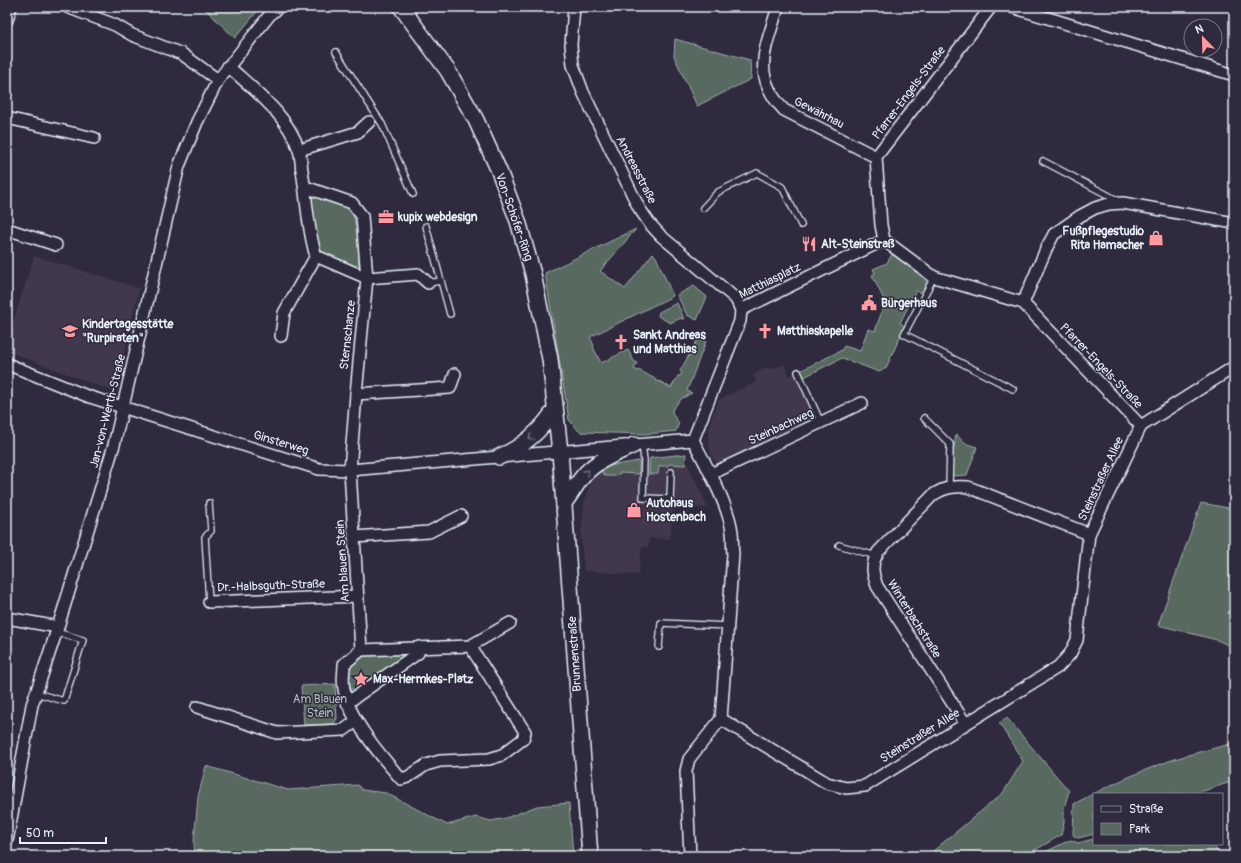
<svg xmlns="http://www.w3.org/2000/svg" width="1241" height="863" font-family="Pangolin,sans-serif">
<rect width="100%" height="100%" fill="#2f2a3d"/>
<filter id="ink" filterUnits="userSpaceOnUse"><feTurbulence type="fractalNoise" baseFrequency=".025" numOctaves="2"/><feDisplacementMap in="SourceGraphic" scale="8" xChannelSelector="R" yChannelSelector="G"/><feConvolveMatrix kernelMatrix="1 2 1 2 8 2 1 2 1" color-interpolation-filters="sRGB"/></filter>
<g filter="url(#ink)">
<g fill="#42394e">
<path d="M34,256l105,32 -22,98 -5,5 -105,-40v-9z"/>
<path d="M784,364l5,12 5,-2 22,45 -93,43h-6l-4,-3 -3,-8 -2,-15 3,-17 9,-20 36,-17 -3,-7 15,-8 2,3z"/>
<path d="M674,454l7,2 5,5 22,47 -35,-2 -3,33 -21,-1 -1,9h-6l-4,28 -54,-4 -3,-36 3,-30 7,-24 7,-9 9,-5z"/>
</g>
<g fill="#586961" stroke="#a0adac">
<path d="M203,7h58l-26,31z"/>
<path d="M675,39l75,21 1,19 -54,27 -23,-50z"/>
<path d="M311,195l33,10 6,4 3,4 5,24 1,31h-1l-36,-15 -6,-7 -6,-50z"/>
<path d="M636,229l-36,42 25,18 28,-36 3,4 17,39 -83,41 4,9 -1,1 8,16 27,-13 6,11 3,2 -3,6 4,2 1,-1 16,9v1l3,2 1,-1 12,7 7,-12h2l2,-3 -2,-2 9,-16 2,1 2,-4 -2,-1 9,-15 6,5 -19,50 5,2 -11,6 -9,11 1,5 6,8 -3,8 -30,3 -66,-2 -11,-12 -24,-147z"/>
<path d="M892,254l33,24 2,8 -4,8 -7,-3 -16,32 5,3 -19,42 -7,4 -37,-14 -40,20 -2,-7 42,-21 2,-4 16,5 8,-22 7,2 10,-29 -13,-27 3,-1 -2,-5 14,-6z"/>
<path d="M694,286l13,11 -10,23 -10,-5 -10,-20z"/>
<path d="M677,303l7,16 -1,1 -2,-2 -11,5 -12,-7 1,-4z"/>
<path d="M956,434l8,9 13,4 -10,28 -15,1 -1,-8z"/>
<path d="M686,454l-1,11 -15,-1 -3,2h-8l-1,8h-9l1,-16z"/>
<path d="M639,461v13l-19,-1 -6,3h-9l-5,-6 4,-3 5,-1z"/>
<path d="M1201,503l33,6v139l-17,-8 -59,-15z"/>
<path d="M410,654l-52,37 -10,-4 -1,-16 15,-16z"/>
<path d="M335,684l2,35 -4,5 -29,1 -3,-39z"/>
<path d="M1007,718l62,73 -5,17v14l-3,13 -36,21h-98l76,-63 20,-32 -24,-38z"/>
<path d="M1234,743v38l-40,13h-100v40l-16,4 -5,-3 1,-31c31,-17 64,-32 98,-44 20,-7 41,-11 62,-17z"/>
<path d="M206,766l82,24 70,-5 4,5 24,3 61,32 29,-8 15,4 15,-3 31,-12 32,-3 4,53h-155l-1,-4 -41,4h-181l-1,-14 4,-45z"/>
<path d="M1094,839v5h119l7,12h-183l33,-16 8,3z"/>
</g>
<g fill="none" stroke-linecap="round" stroke-linejoin="round">
<defs>
<g id="service">
<path d="M336,52l46,72 31,70"/>
<path d="M1043,161l76,40"/>
<path d="M703,208l15,-16 39,-19 25,14 19,38"/>
<path d="M426,226l24,88"/>
<path d="M934,277l-30,57 109,55"/>
<path d="M428,283l13,-2"/>
<path d="M798,372l23,51"/>
<path d="M924,418l26,26 -1,43"/>
<path d="M642,444l2,16 -1,38 27,1 1,-27"/>
<path d="M209,503l2,28 -6,6 4,65"/>
<path d="M839,545l37,11"/>
<path d="M659,647l2,-24 67,3"/>
<path d="M36,693l28,8 19,-61 -27,-8"/>
</g>
<g id="minor">
<path d="M67,7l48,18 17,10 50,19 36,26"/>
<path d="M778,7c-12,41 -28,67 6,103l92,47"/>
<path d="M991,7l-115,150 5,68 3,15 50,37 89,26 118,123"/>
<path d="M1012,7l222,68"/>
<path d="M7,20l4,-13"/>
<path d="M228,66c26,24 59,48 71,84 2,6 2,14 3,21 5,28 5,57 14,85l51,22 -11,116 -6,76 11,180"/>
<path d="M7,118l87,20"/>
<path d="M299,150l59,-18 11,-10"/>
<path d="M305,187l47,16 10,13 5,62 51,-4 10,9"/>
<path d="M7,229l49,16"/>
<path d="M1023,303l24,-56 7,-13 26,-18 15,-8 14,-4 14,-1 111,20"/>
<path d="M741,310l143,-70"/>
<path d="M281,336l3,-23 32,-57"/>
<path d="M7,364l80,32 232,73 31,1 343,-30 47,-119 1,-11 -5,-11 -75,-63 -11,-12 -11,-16 -56,-116 -10,-27 -2,-20 3,-38"/>
<path d="M356,394l94,-6 5,-14"/>
<path d="M693,440c13,25 36,66 39,92 1,8 0,15 1,22l-12,165 106,64 19,5 19,-2 193,-119 12,-13 7,-14 12,-106 52,-108 93,-59"/>
<path d="M711,474l151,-71"/>
<path d="M354,537l75,-5 32,-16"/>
<path d="M209,602l149,-6"/>
<path d="M7,618l51,9"/>
<path d="M470,646l55,86 -2,7 -21,16 -13,4 -49,2 -14,4 -18,12 -7,2c-19,-22 -53,-61 -57,-90 -2,-8 0,-17 0,-25l17,-14 109,-4 40,-23"/>
<path d="M347,703l71,-50 1,-6"/>
<path d="M197,707l80,26 67,-3 12,-9"/>
<path d="M965,723l-88,-137c-5,-14 -6,-21 1,-34l55,-57c12,-8 21,-9 35,-8l121,47"/>
<path d="M7,841l25,-136 26,-78 56,-182 65,-279 18,-44 21,-42 58,-73"/>
<path d="M690,856l-4,-85 3,-12 32,-40"/>
</g>
<g id="secondary">
<path d="M401,7l47,64 28,49 23,51 19,50 15,53 17,85 10,93 30,404"/>
<path d="M274,9l1,-2"/>
<path d="M499,457c24,-10 42,-26 56,-48"/>
<path d="M564,503c9,-11 15,-25 26,-34 12,-11 30,-17 44,-24"/>
</g>
</defs>
<use href="#service" stroke="#e8f1f8" stroke-width="8"/>
<use href="#minor" stroke="#e8f1f8" stroke-width="14"/>
<use href="#secondary" stroke="#e8f1f8" stroke-width="18"/>
<use href="#service" stroke="#2f2a3d" stroke-width="5.5"/>
<use href="#minor" stroke="#2f2a3d" stroke-width="11"/>
<use href="#secondary" stroke="#2f2a3d" stroke-width="15"/>
</g>
<defs><path id="oneway-chevron" d="M-2-3.5L2.5 0L-2 3.5" fill="none" stroke-width="1.6" stroke-linecap="round" stroke-linejoin="round"/></defs>
<g stroke="#70707e">
<use href="#oneway-chevron" transform="translate(531 438) rotate(141)"/>
<use href="#oneway-chevron" transform="translate(587 472) rotate(-46)"/>
</g>
</g>
<defs>
<symbol id="office-bare" viewBox="-9 -9 18 18"><path d="M-6-3h4V-5.5h4V-3h4V5H-6ZM-1-4.5V-3h2v-1.5ZM-6 0V1H6V0Z" fill="#ff9aa2" stroke="#2f2a3d" stroke-width="2.5" paint-order="stroke"/></symbol>
<symbol id="shop-bare" viewBox="-9 -9 18 18"><path d="M-5-2.5h2.3a2.7 3.5 0 0 1 5.4 0H5L5.5 6h-11ZM-1.5-2.5h3a1.5 2.3 0 0 0-3 0Z" fill="#ff9aa2" stroke="#2f2a3d" stroke-width="2.5" paint-order="stroke"/></symbol>
<symbol id="restaurant-bare" viewBox="-9 -9 18 18"><path d="M-5-6h1v4h1v-4h1v4h1v-4h1v5L-1.5 .5V6h-2V.5L-5-1ZM5-6V6H3V1.5H1.5Q1.5-4 5-6Z" fill="#ff9aa2" stroke="#2f2a3d" stroke-width="2.5" paint-order="stroke"/></symbol>
<symbol id="civic-bare" viewBox="-9 -9 18 18"><path d="M-.6-6.5H3V-4.5H.6V-3L4-1V1h2V6H-6V1h2V-1L-.6-3ZM-1.2 2.5V6h2.4V2.5Z" fill="#ff9aa2" stroke="#2f2a3d" stroke-width="2.5" paint-order="stroke"/></symbol>
<symbol id="school-bare" viewBox="-9 -9 18 18"><path d="M0-5L7-2L0 1L-7-2ZM-4 1L0 2.5L4 1V4Q0 6-4 4Z" fill="#ff9aa2" stroke="#2f2a3d" stroke-width="2.5" paint-order="stroke"/></symbol>
<symbol id="church-bare" viewBox="-9 -9 18 18"><path d="M-1.2-6h2.4v3.5h3.3v2.4h-3.3V6h-2.4V-.1h-3.3v-2.4h3.3Z" fill="#ff9aa2" stroke="#2f2a3d" stroke-width="2.5" paint-order="stroke"/></symbol>
<symbol id="sight-bare" viewBox="-9 -9 18 18"><path d="M0-6L1.8-2.2L6-1.7L2.9 1.2L3.7 5.4L0 3.3L-3.7 5.4L-2.9 1.2L-6-1.7L-1.8-2.2Z" fill="#ff9aa2" stroke="#2f2a3d" stroke-width="2.5" paint-order="stroke"/></symbol>
</defs>
<g fill-rule="evenodd">
<use href="#office-bare" x="375" y="206" width="22" height="22"/>
<use href="#shop-bare" x="1145" y="227" width="22" height="22"/>
<use href="#restaurant-bare" x="798" y="233" width="22" height="22"/>
<use href="#civic-bare" x="858" y="292" width="22" height="22"/>
<use href="#school-bare" x="59" y="320" width="22" height="22"/>
<use href="#church-bare" x="754" y="320" width="22" height="22"/>
<use href="#church-bare" x="610" y="331" width="22" height="22"/>
<use href="#shop-bare" x="623" y="499" width="22" height="22"/>
<use href="#sight-bare" x="350" y="668" width="22" height="22"/>
</g>
<g text-anchor="middle" dominant-baseline="central" stroke-width="3" stroke-linejoin="round" paint-order="stroke">
<g font-size="12" fill="#e8f1f8" stroke="#2f2a3d">
<text transform="translate(909 93) rotate(-53)">Pfarrer-Engels-Straße</text>
<text transform="translate(819 113) rotate(27)">Gewährhau</text>
<text transform="translate(636 170) rotate(63)">Andreasstraße</text>
<text transform="translate(514 217) rotate(71)">Von-Schöfer-Ring</text>
<text transform="translate(770 281) rotate(-26)">Matthiasplatz</text>
<text transform="translate(348 335) rotate(-84)">Sternschanze</text>
<text transform="translate(1101 366) rotate(46)">Pfarrer-Engels-Straße</text>
<text transform="translate(108 411) rotate(-76)">Jan-von-Werth-Straße</text>
<text transform="translate(781 427) rotate(-25)">Steinbachweg</text>
<text transform="translate(281 443) rotate(17)">Ginsterweg</text>
<text transform="translate(1101 479) rotate(-65)">Steinstraßer Allee</text>
<text transform="translate(343 561) rotate(-94)">Am blauen Stein</text>
<text transform="translate(271 586) rotate(-2)">Dr.-Halbsguth-Straße</text>
<text transform="translate(914 619) rotate(58)">Winterbachstraße</text>
<text transform="translate(575 654) rotate(-94)">Brunnenstraße</text>
<text transform="translate(920 736) rotate(-32)">Steinstraßer Allee</text>
</g>
<g font-size="12" font-weight="bold" fill="#e8f1f8" stroke="#2f2a3d" text-anchor="start">
<text x="398" y="217">kupix webdesign</text>
<text x="1144" y="231" text-anchor="end">Fußpflegestudio<tspan x="1144" dy="14">Rita Hamacher</tspan></text>
<text x="821" y="244">Alt-Steinstraß</text>
<text x="881" y="303">Bürgerhaus</text>
<text x="82" y="324">Kindertagesstätte<tspan x="82" dy="14">"Rurpiraten"</tspan></text>
<text x="777" y="331">Matthiaskapelle</text>
<text x="633" y="335">Sankt Andreas<tspan x="633" dy="14">und Matthias</tspan></text>
<text x="646" y="503">Autohaus<tspan x="646" dy="14">Hostenbach</tspan></text>
<text x="373" y="679">Max-Hermkes-Platz</text>
</g>
<g font-size="12" fill="#aebbbc" stroke="#2f2a3d">
<text x="320" y="699">Am Blauen<tspan x="320" dy="14">Stein</tspan></text>
</g>
</g>
<rect width="1241" height="863" fill="none" stroke="#2f2a3d" stroke-width="24"/>
<rect x="12" y="12" width="1217" height="839" fill="none" stroke="#e8f1f8" stroke-width="1.5" filter="url(#ink)"/>
<rect x="1093" y="793" width="130" height="52" fill="#2f2a3d" stroke="#797a88"/>
<rect x="1101" y="806" width="20" height="6" fill="#2f2a3d" stroke="#797a88"/>
<text x="1129" y="813" font-size="12" fill="#e8f1f8">Straße</text>
<rect x="1101" y="823" width="20" height="12" fill="#586961" stroke="#797a88"/>
<text x="1129" y="833" font-size="12" fill="#e8f1f8">Park</text>
<g transform="translate(1203 38) rotate(337)"><circle r="19" fill="#2f2a3d" stroke="#797a88"/>
<path d="M0-3L7 15L0 10L-7 15Z" fill="#ff9aa2"/>
<text y="-6" font-size="11" font-weight="bold" text-anchor="middle" fill="#e8f1f8">N</text>
</g>
<path d="M20 837v6h86v-6" fill="none" stroke="#e8f1f8" stroke-width="2"/>
<text x="26" y="837" font-size="12" fill="#e8f1f8" stroke="#2f2a3d" stroke-width="3" paint-order="stroke">50 m</text>
</svg>
